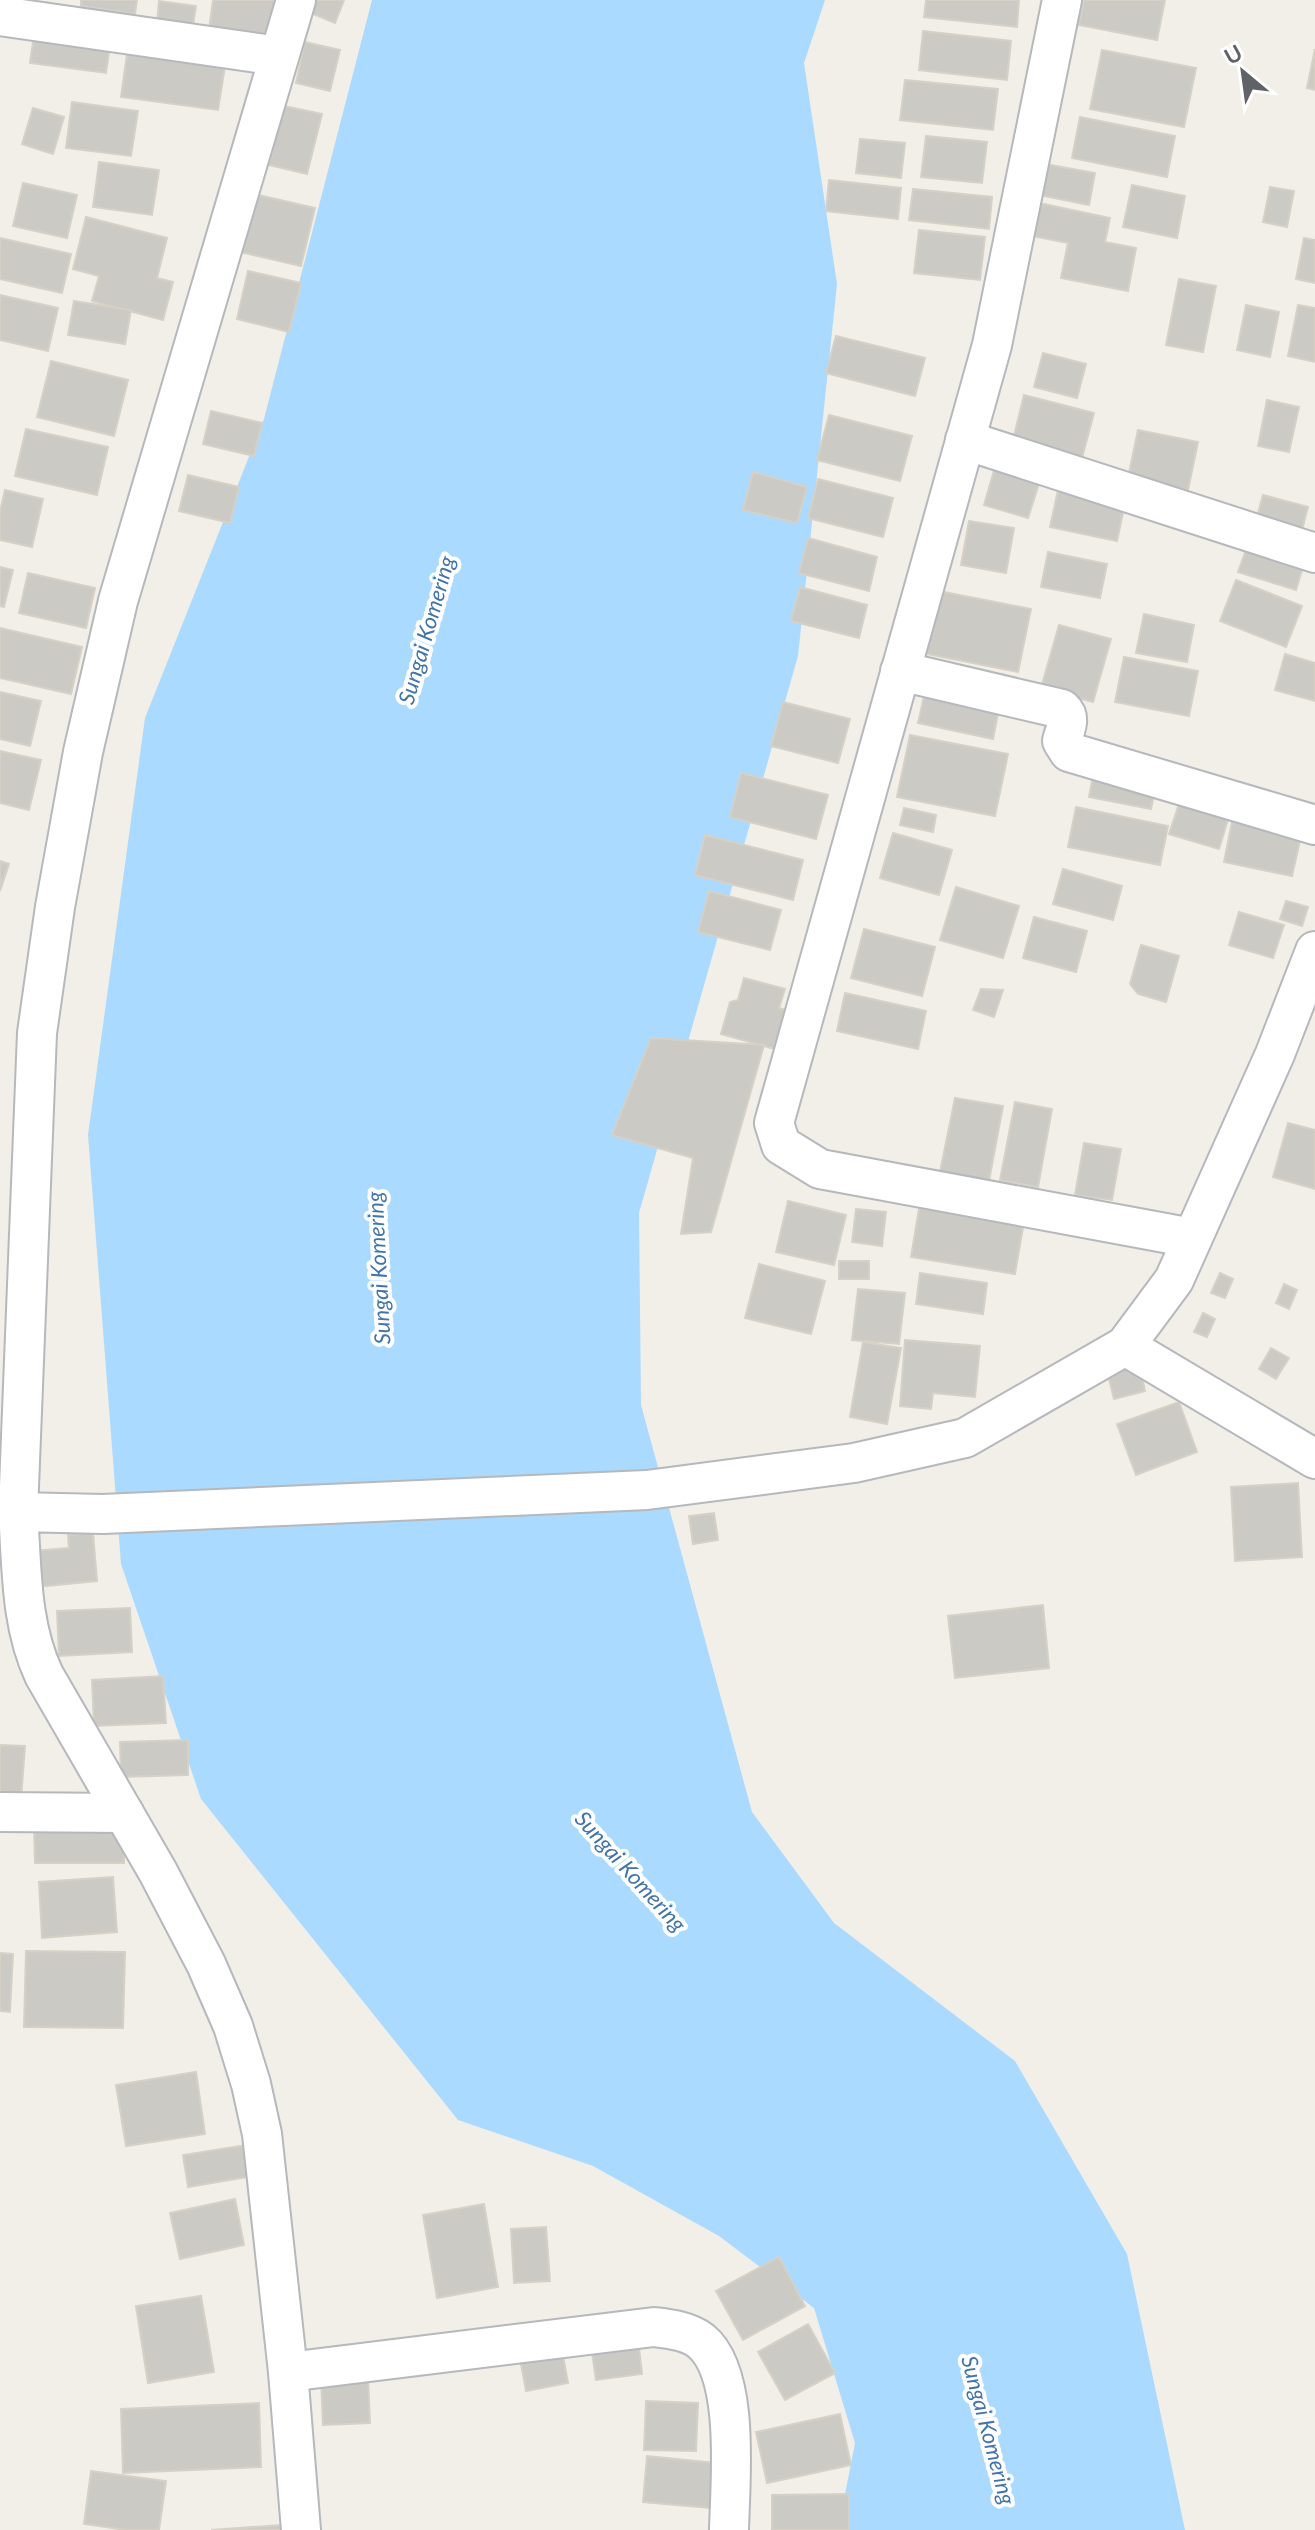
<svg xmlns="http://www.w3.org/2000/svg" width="1315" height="2530" font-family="Lato,sans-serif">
<rect width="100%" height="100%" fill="#f1efe8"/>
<path fill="#aadaff" d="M372,0h453l-21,63 33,221 -39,372 -159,557 2,192 111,407 82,111 181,138 112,193 58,276h-347l17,-87 -41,-135 -95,-72 -126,-70 -135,-46 -257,-321 -80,-235 -33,-429 57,-417 119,-299z"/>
<g fill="#cccac5" stroke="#d6d1c6" stroke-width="2">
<path d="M81,0h56l-2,14 -54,-8z"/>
<path d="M213,0h62l-5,38 -61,-8z"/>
<path d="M313,0h31l-9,23 -27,-11z"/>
<path d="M926,0h93l-2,27 -93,-10z"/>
<path d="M1084,0h81l-8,40 -78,-15z"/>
<path d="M159,1l37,5 -5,32 -35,-5z"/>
<path d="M35,28l76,10 -5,35 -76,-10z"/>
<path d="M923,31l88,10 -4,39 -88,-10z"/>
<path d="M305,42l35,8 -10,41 -34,-8z"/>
<path d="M1315,49v41l-8,-2z"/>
<path d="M1102,50l94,18 -12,59 -94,-18z"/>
<path d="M127,54l98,12 -7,44 -97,-13z"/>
<path d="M905,80l93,9 -5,41 -93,-10z"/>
<path d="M72,102l66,9 -7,45 -65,-8z"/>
<path d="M284,106l38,8 -15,60 -38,-9z"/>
<path d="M33,108l31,9 -11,37 -31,-10z"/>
<path d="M1080,117l95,19 -8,41 -95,-19z"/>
<path d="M926,136l61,6 -5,41 -61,-6z"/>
<path d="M860,139l45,4 -4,35 -45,-5z"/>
<path d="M99,162l60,8 -7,45 -59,-8z"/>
<path d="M1040,163l55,10 -6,32 -55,-11z"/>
<path d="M829,180l72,8 -3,31 -72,-8z"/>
<path d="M23,183l54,12 -10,43 -54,-12z"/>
<path d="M1132,185l53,11 -8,42 -54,-11z"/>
<path d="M1270,187l24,4 -7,36 -24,-5z"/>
<path d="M913,189l79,8 -3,32 -80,-9z"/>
<path d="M249,193l66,15 -14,58 -65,-15z"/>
<path d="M1039,203l71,15 -5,24 31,6 -8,43 -67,-13 7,-35 -36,-7z"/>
<path d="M86,217l81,21 -10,40 16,4 -10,38 -71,-19 7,-25 -26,-7z"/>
<path d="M919,230l66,7 -5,43 -66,-7z"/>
<path d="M0,238l71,16 -9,39 -62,-14z"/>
<path d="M1304,238l11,2v43l-19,-4z"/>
<path d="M248,271l53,12 -12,49 -52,-13z"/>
<path d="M1179,279l37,7 -13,66 -37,-7z"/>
<path d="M0,295l58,13 -10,43 -48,-11z"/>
<path d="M74,301l57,9 -6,34 -57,-9z"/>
<path d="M1246,305l33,7 -9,45 -33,-7z"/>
<path d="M1298,305l17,3v54l-27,-6z"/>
<path d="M836,336l89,22 -10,38 -89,-23z"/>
<path d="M1043,353l43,11 -9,34 -43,-11z"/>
<path d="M51,361l77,19 -14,56 -77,-19z"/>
<path d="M1024,395l70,18 -12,45 -69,-18z"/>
<path d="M1267,400l32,7 -10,45 -31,-6z"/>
<path d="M211,411l51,12 -8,33 -51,-12z"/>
<path d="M829,415l83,21 -12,45 -83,-21z"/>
<path d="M26,429l82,18 -11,48 -82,-19z"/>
<path d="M1138,430l60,12 -10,48 -60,-12z"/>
<path d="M998,457l45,14 -15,47 -44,-13z"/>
<path d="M753,472l54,15 -10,36 -54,-13z"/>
<path d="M188,475l51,12 -9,36 -51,-12z"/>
<path d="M818,479l75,19 -10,39 -75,-19z"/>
<path d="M1060,481l67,13 -10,47 -67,-14z"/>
<path d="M5,490l38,9 -11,48 -32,-7v-28z"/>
<path d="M1263,495l45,12 -6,23 -45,-13z"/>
<path d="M969,521l45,7 -8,45 -45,-8z"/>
<path d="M1251,536l56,18 -11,36 -58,-18z"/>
<path d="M808,538l69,19 -8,34 -70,-18z"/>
<path d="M1048,552l59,12 -7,34 -59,-11z"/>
<path d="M0,567l13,3 -9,37 -4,-1z"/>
<path d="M28,573l67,15 -9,40 -67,-15z"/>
<path d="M1236,580l66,26 -16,41 -66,-26z"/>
<path d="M800,587l67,18 -8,33 -68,-17z"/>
<path d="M934,590l97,19 -13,63 -96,-19z"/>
<path d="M1144,614l50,11 -7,37 -51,-9z"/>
<path d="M1059,625l52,14 -18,63 -52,-14z"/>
<path d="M0,628l82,19 -11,47 -71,-16z"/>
<path d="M1285,654l30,9v38l-40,-11z"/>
<path d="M1124,657l74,14 -9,45 -74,-14z"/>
<path d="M927,683l74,15 -8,41 -75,-16z"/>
<path d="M0,692l41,9 -11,45 -30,-7z"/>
<path d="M783,702l67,17 -12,44 -67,-17z"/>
<path d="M910,735l98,19 -13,62 -98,-19z"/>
<path d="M0,751l41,9 -12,50 -29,-7z"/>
<path d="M1095,767l62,13 -6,29 -62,-12z"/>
<path d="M741,773l87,22 -12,44 -86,-22z"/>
<path d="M1181,798l49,15 -11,36 -50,-15z"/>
<path d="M1076,807l92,19 -8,39 -92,-18z"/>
<path d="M904,808l32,7 -3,17 -33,-7z"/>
<path d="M1232,822l69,14 -9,40 -68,-14z"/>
<path d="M893,833l59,17 -13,45 -59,-17z"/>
<path d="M705,835l98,25 -10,40 -98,-25z"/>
<path d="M0,861l9,3 -9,27z"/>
<path d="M1063,869l59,17 -9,34 -60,-16z"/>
<path d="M956,887l63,19 -16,52 -63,-18z"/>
<path d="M709,891l72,19 -11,40 -72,-18z"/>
<path d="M1286,901l22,6 -6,19 -22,-7z"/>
<path d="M1239,912l45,13 -11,33 -44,-13z"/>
<path d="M1034,917l53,14 -11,41 -53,-14z"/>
<path d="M864,929l71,18 -13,49 -71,-18z"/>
<path d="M1141,945l38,11 -13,46 -28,-8 -8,-10z"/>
<path d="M744,978l41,11 -6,19 9,3 -10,39 -57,-16 9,-32 8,-2z"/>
<path d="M981,989l22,1 -9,27 -21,-7z"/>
<path d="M845,993l81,18 -8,38 -81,-18z"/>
<path d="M651,1038l113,7 -53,187 -30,2 12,-76 -81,-23z"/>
<path d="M955,1098l48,8 -14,75 -49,-9z"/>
<path d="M1015,1102l37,7 -14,78 -38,-7z"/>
<path d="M1288,1123l27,7v59l-42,-12z"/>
<path d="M1084,1143l37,6 -9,51 -37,-5z"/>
<path d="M788,1201l58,14 -12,50 -58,-13z"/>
<path d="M920,1203l104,18 -9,53 -104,-17z"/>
<path d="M856,1209l30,3 -4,34 -30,-4z"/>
<rect x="839" y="1261" width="30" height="18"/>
<path d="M759,1264l66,17 -14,53 -66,-16z"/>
<path d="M920,1273l67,10 -4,31 -67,-10z"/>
<path d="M1220,1273l13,6 -8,19 -14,-5z"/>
<path d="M1284,1284l13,6 -8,19 -13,-6z"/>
<path d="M858,1289l47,4 -6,51 -47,-4z"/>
<path d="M1203,1313l12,6 -8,18 -13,-5z"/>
<path d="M905,1340l75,6 -5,51 -42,-4 -2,16 -31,-3z"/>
<path d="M863,1342l38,6 -14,76 -37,-7z"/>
<path d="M1271,1348l18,10 -13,21 -17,-10z"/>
<path d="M1139,1363l6,28 -31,8 -7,-28z"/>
<path d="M1179,1402l18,50 -61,23 -19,-51z"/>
<path d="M1298,1483l4,74 -67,4 -4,-74z"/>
<path d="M714,1513l4,27 -25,4 -4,-28z"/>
<path d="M93,1533l4,48 -60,6 -3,-36 35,-3 -1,-13z"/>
<path d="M1043,1605l6,63 -94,10 -7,-62z"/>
<path d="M130,1608l2,44 -73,4 -2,-45z"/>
<path d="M163,1676l3,47 -72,3 -2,-46z"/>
<path d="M188,1740v35l-67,2 -1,-35z"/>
<path d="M0,1745l25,1 -4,53 -21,-1z"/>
<path d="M34,1826h91l-1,37h-89z"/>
<path d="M113,1877l4,55 -75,6 -3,-56z"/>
<path d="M26,1951l99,1 -2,76 -99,-1z"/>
<path d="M0,1953l13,1 -3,58 -10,-1z"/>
<path d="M196,2072l9,62 -79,12 -10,-61z"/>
<path d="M254,2144l5,31 -71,12 -5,-32z"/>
<path d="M235,2199l9,46 -64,14 -10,-46z"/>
<path d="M484,2204l14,83 -61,11 -14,-83z"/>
<path d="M546,2227l4,54 -36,2 -3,-54z"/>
<path d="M779,2257l26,49 -62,34 -27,-49z"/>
<path d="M201,2296l13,76 -66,11 -12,-77z"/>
<path d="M808,2324l27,49 -50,27 -27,-48z"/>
<path d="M638,2339l4,35 -46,6 -5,-34z"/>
<path d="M561,2345l7,38 -42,8 -7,-38z"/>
<path d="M368,2376l2,47 -47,2 -2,-46z"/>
<path d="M646,2401l52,2 -2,48 -52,-1z"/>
<path d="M259,2403l2,64 -138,6 -2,-64z"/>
<path d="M840,2414l11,51 -84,18 -11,-51z"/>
<path d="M647,2456l68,7 -5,45 -67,-6z"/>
<path d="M91,2471l75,10 -7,49h-33l-42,-6z"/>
<path d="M849,2494v36h-77v-35z"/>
<path d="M281,2525v5h-70z"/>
</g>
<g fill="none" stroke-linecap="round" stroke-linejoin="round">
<defs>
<g id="street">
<path d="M1062,0l-70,345 -218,778 7,22 39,24 372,69"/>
<path d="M0,16l279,40"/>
<path d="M965,440l350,113"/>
<path d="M900,671l162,38c10,9 3,20 0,32l7,11 246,73"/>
<path d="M1125,1346l190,113"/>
<path d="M18,1512l19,-479 18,-126 28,-155 35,-151 178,-601"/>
<path d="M0,1812l124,1"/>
<path d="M288,2372l366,-45c16,2 34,4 47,14 40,33 29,142 28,189"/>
<path d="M301,2530l-13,-158 -26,-238 -11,-50 -18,-58 -27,-62 -48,-92 -114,-197c-24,-51 -22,-108 -26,-163l85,2 544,-24 207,-27 111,-25 160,-92 49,-66 101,-226 40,-103"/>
</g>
</defs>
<use href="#street" stroke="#b5b8bc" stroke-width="42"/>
<use href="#street" stroke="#fff" stroke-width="38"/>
</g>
<g text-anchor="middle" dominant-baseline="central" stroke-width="8" stroke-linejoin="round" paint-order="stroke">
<g font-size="22" font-style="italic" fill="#4174aa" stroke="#fff">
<text transform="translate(426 630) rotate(-74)">Sungai Komering</text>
<text transform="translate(378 1268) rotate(-93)">Sungai Komering</text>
<text transform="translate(631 1871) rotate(48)">Sungai Komering</text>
<text transform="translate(989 2430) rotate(75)">Sungai Komering</text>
</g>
</g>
<g transform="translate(1243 72) rotate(331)" stroke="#ffffff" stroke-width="6" paint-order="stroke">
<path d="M0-6L14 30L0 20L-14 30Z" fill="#5f6368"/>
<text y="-12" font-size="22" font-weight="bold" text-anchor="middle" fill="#5f6368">U</text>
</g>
</svg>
